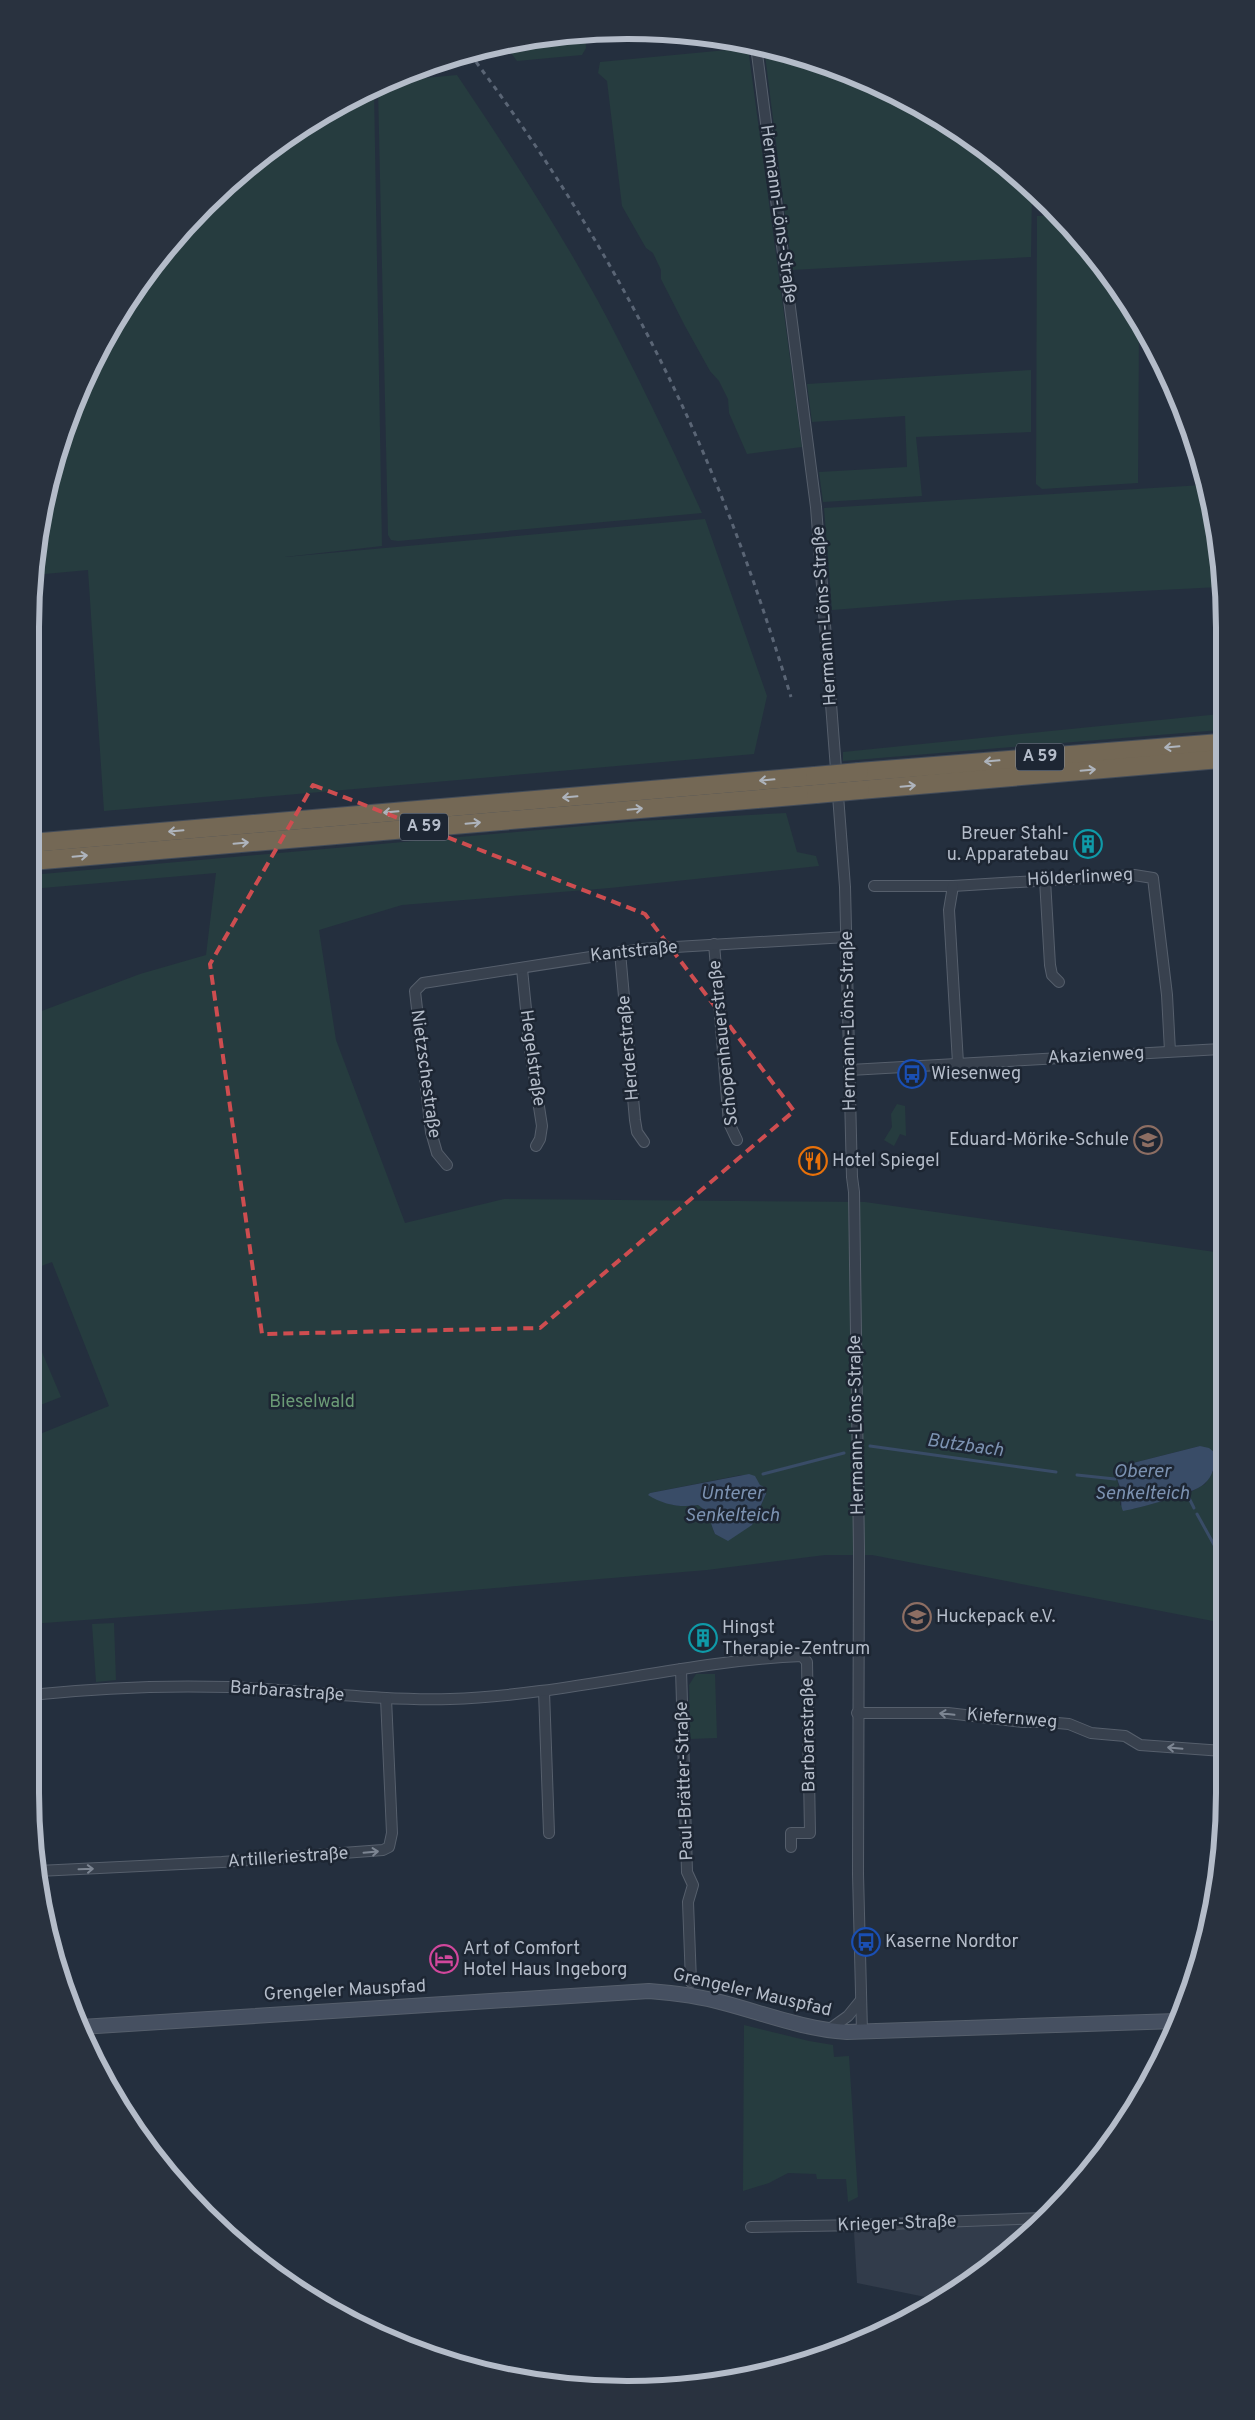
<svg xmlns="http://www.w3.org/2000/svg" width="1255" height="2420" font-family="Overpass,sans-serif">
<rect width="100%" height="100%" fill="#242f3e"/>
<path fill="#323c4b" d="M1039,2223l-17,19 -63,47 -19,11 -83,-17 -3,-51z"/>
<g fill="#263c3f" fill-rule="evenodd">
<path d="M585,34l1,14 -4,7 -65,6 -12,-16 45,-10z"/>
<path d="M764,47l18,3 110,42 129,86 11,11 -1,68 -239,13z"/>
<path d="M748,48l54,399 -55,7 -18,-41 -1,-14 -9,-18 -9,-10 -25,-45 -24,-47v-9l-8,-17 -7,-5 -24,-42 -15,-125 -9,-8 2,-11z"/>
<path d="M457,75c50,74 98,148 141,226 37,69 71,140 104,212l-304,28 -7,-1 -3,-5 -10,-447 15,-7z"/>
<path d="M374,90l8,456 -97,11 420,-38 62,177 -13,58 -650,57 -16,-241 -54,5 16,-102 42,-110 62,-99 80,-86 95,-68z"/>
<path d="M1056,215l46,49 37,64 -1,155 -96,6 -6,-5 1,-268z"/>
<path d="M1031,370v62l-115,5 6,59 -99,6 -4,-30 88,-5 -2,-51 -93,6 -5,-38z"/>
<path d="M1203,485l17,64v38l-261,13 -127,10 -8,-102z"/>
<path d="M1220,714v16l-377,31v-9z"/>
<path d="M786,813l11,39 19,4 3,10 -209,22 -208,17 -83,25 17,110 69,183 99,-24 361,3 350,50 7,4 1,367 -351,-68h-47l-118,15 -401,34 -276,20v-186l79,-32 -57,-144 -21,8v-255l109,-41 66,-19 10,-82 -185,16v-14l609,-54zM1200,1446l15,12 -1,12 -9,14 -18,10 -54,15 -13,-4c2,-14 -5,-24 -3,-38zM741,1475l14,3 11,16c-12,29 -13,29 -38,46l-13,-6c-5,-11 -5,-21 -17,-29 -18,3 -35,0 -48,-12z"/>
<path d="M897,1104l8,2 1,30 -6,-2 -6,12 -10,-6 8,-13 -1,-13z"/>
<path d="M30,1324l31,73 -31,12z"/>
<path d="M114,1623l2,57 -20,2 -4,-58z"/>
<path d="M696,1674h19l2,64 -27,1 -1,-54z"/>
<path d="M744,2025l65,16 24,4 1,12 15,-1 9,141 -10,5 -2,-23h-29l-1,-5 -28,-1 -19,10 -26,8z"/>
</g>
<g fill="#394c67">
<path d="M1200,1446l9,2 5,4c2,12 -1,25 -10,32 -11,10 -65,24 -81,27 -3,-6 -1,-10 -2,-16 0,-13 -6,-12 -4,-28z"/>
<path d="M749,1474l6,2 5,9 6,3v6l-14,31 -24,16 -13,-7c-5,-11 -5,-21 -17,-29 -17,3 -34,0 -50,-10l2,-2z"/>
<path d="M882,2331l-26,13 -84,27 3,-8z"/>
</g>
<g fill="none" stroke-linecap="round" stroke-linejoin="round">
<g stroke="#394c67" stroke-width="3">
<path d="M870,1446l186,26"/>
<path d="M763,1474l81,-21"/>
<path d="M1077,1475l38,4"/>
<path d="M1187,1494l7,14"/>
<path d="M1197,1514l26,47"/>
</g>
<defs>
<g id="street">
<path d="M756,46l60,461 29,380 7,290 2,15 5,358 -1,324 4,158"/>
<path d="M1045,880l5,85 2,10 7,7"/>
<path d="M874,886h79l181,-11 19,3 14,117 3,56"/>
<path d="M953,886l-4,24 9,153"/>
<path d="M714,944l15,179 8,17"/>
<path d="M620,952l15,168 2,12 7,10"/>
<path d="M522,969l8,80 12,77 -2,13 -4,7"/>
<path d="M850,1070l371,-21"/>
<path d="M447,1165l-10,-12 -6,-21 -16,-141 8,-8 219,-34 205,-12"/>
<path d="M681,1669l6,203 6,13 -5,17 3,80"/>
<path d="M544,1691l5,142"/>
<path d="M30,1695c66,-7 133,-10 199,-8 74,3 147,14 221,12 119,-4 234,-38 352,-43l5,6 3,171h-19v14"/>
<path d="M857,1713h91l75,9h23l23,2 22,9 34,3 15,9 83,6"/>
<path d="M38,1871l184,-9 161,-12 6,-3 3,-14 -6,-135"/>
<path d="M827,2031l21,-15 13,-16"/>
<path d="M751,2227l113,-2 180,-7"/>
</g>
<path id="secondary" d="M81,2027l568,-36c26,2 50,5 75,12 42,11 79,26 123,29l330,-11"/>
<g id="highway">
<path d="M859,772l361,-29"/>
<path d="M860,790l360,-31"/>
<path d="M31,843l784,-67"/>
<path d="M31,861l785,-67"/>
</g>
</defs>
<use href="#street" stroke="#565f6c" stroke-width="12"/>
<use href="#secondary" stroke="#565f6c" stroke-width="16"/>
<use href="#highway" stroke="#434c59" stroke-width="20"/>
<use href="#street" stroke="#38414e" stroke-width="10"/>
<use href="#secondary" stroke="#465061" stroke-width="14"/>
<use href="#highway" stroke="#746855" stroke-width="18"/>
<path stroke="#5a6575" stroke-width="3" stroke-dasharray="5 5" stroke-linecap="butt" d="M470,54c99,131 184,277 246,429 29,70 53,142 75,214"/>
<defs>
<g id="highway-bridge">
<path d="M815,776l44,-4"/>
<path d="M816,794l44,-4"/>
</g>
</defs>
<use href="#highway-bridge" stroke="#434c59" stroke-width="20" stroke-linecap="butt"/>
<use href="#highway-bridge" stroke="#746855" stroke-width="18"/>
</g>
<defs><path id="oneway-shaft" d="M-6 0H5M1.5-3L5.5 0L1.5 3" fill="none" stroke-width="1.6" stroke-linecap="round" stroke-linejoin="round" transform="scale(1.25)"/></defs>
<g stroke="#aeb4bd">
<use href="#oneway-shaft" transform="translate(1172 747) rotate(175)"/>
<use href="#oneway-shaft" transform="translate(992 761) rotate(175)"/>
<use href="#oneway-shaft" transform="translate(1088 770) rotate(-5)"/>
<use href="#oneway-shaft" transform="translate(767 780) rotate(175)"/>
<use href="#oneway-shaft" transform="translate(908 786) rotate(-5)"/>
<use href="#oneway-shaft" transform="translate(570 797) rotate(175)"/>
<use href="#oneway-shaft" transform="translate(635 809) rotate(-5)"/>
<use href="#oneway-shaft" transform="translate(391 812) rotate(175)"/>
<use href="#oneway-shaft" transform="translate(473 823) rotate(-5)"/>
<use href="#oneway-shaft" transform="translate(176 831) rotate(175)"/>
<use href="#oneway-shaft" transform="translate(241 843) rotate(-5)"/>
<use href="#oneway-shaft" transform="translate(80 856) rotate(-5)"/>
</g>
<g stroke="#7c8592">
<use href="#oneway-shaft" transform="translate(947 1714) rotate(-174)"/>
<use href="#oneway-shaft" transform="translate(1175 1748) rotate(-175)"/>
<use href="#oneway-shaft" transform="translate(371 1852) rotate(-5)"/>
<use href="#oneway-shaft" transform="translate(86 1869) rotate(-2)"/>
</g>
<path fill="none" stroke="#ce4d50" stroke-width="4" stroke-dasharray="10 6" stroke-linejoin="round" d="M313,785l332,129 149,197 -254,217 -278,6 -52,-370z"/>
<defs>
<symbol id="building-ring" viewBox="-11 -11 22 22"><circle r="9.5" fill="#1d2633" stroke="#0f9aa8" stroke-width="1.5"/><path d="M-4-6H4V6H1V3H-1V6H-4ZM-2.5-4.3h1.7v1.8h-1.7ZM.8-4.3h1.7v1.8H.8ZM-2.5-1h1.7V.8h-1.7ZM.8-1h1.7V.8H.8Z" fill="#0f9aa8"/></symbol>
<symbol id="bus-ring" viewBox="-11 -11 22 22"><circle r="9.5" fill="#1d2633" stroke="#1a4fb4" stroke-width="1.5"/><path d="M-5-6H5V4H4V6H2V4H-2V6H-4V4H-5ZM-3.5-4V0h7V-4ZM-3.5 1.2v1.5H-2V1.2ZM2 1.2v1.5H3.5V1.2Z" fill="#1a4fb4"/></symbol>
<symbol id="school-ring" viewBox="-11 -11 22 22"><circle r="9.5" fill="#1d2633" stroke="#8d6e63" stroke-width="1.5"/><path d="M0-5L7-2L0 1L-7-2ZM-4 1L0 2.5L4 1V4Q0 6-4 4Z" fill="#8d6e63"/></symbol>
<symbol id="restaurant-ring" viewBox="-11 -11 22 22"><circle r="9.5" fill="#1d2633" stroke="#e8710a" stroke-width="1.5"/><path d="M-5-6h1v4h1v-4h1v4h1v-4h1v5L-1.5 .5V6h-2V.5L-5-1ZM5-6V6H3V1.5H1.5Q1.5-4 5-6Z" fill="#e8710a"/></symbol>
<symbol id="hotel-ring" viewBox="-11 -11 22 22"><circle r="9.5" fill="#1d2633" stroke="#d1479c" stroke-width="1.5"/><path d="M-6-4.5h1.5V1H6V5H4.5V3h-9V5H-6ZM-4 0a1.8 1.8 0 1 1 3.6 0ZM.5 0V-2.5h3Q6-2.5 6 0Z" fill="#d1479c"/></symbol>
</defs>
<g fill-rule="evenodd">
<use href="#building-ring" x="1072" y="828" width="32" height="32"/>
<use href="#bus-ring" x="896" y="1058" width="32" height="32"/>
<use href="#school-ring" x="1132" y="1124" width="32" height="32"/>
<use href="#restaurant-ring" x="797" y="1145" width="32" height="32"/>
<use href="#school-ring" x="901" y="1601" width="32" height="32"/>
<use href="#building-ring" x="687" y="1622" width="32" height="32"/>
<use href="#bus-ring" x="850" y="1926" width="32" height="32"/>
<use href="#hotel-ring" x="428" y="1943" width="32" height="32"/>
</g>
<g text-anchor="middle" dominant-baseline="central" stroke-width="5" stroke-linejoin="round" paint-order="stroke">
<g fill="#1d2633" stroke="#878f9c" stroke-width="1">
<rect x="1016" y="743.5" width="48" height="27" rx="4"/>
<rect x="400" y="813.5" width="48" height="27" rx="4"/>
</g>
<g font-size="16" font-weight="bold" fill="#b4bcc9">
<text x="1040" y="757">A 59</text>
<text x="424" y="827">A 59</text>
</g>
<g font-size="18" fill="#b4bcc9" stroke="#1d2633">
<text transform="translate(778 214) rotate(82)">Hermann-Löns-Straße</text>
<text transform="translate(825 616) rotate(-94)">Hermann-Löns-Straße</text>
<text transform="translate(1080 878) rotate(-3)">Hölderlinweg</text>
<text transform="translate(634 952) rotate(-6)">Kantstraße</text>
<text transform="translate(849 1021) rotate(-91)">Hermann-Löns-Straße</text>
<text transform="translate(724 1043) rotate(-96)">Schopenhauerstraße</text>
<text transform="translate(629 1048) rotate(-95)">Herderstraße</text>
<text transform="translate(1096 1056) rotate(-3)">Akazienweg</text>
<text transform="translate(532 1058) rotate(82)">Hegelstraße</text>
<text transform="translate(425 1074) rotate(82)">Nietzschestraße</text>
<text transform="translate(857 1425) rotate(-91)">Hermann-Löns-Straße</text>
<text transform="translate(287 1692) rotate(4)">Barbarastraße</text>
<text transform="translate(1012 1719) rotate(5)">Kiefernweg</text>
<text transform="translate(809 1735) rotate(-91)">Barbarastraße</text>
<text transform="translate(685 1781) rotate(-92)">Paul-Brätter-Straße</text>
<text transform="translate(288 1858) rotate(-4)">Artilleriestraße</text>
<text transform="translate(345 1991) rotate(-3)">Grengeler Mauspfad</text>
<text transform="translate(752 1993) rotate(13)">Grengeler Mauspfad</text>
<text transform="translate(897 2224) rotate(-2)">Krieger-Straße</text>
</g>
<g font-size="18" fill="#b4bcc9" stroke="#1d2633" text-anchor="start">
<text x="1069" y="834" text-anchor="end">Breuer Stahl-<tspan x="1069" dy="21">u. Apparatebau</tspan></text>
<text x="931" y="1074">Wiesenweg</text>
<text x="1129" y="1140" text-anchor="end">Eduard-Mörike-Schule</text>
<text x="832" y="1161">Hotel Spiegel</text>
<text x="936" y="1617">Huckepack e.V.</text>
<text x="722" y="1628">Hingst<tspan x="722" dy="21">Therapie-Zentrum</tspan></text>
<text x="885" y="1942">Kaserne Nordtor</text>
<text x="463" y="1949">Art of Comfort<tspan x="463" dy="21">Hotel Haus Ingeborg</tspan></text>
</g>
<g font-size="18" fill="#6b9a76" stroke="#1d2633">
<text x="312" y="1402">Bieselwald</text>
</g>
<g font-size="19" font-style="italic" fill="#7c92b1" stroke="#1d2633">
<text transform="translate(965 1446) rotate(8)">Butzbach</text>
<text x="1142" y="1472">Oberer<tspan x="1142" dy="22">Senkelteich</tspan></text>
<text x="732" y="1494">Unterer<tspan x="732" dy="22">Senkelteich</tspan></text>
</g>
</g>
<path d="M0 0H1255V2420H0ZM627 39H628A588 588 0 0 1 1216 627V1793A588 588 0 0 1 628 2381H627A588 588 0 0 1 39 1793V627A588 588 0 0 1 627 39Z" fill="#29323f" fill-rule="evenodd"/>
<path fill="none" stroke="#b4bcc9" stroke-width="6" d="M627 39H628A588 588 0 0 1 1216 627V1793A588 588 0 0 1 628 2381H627A588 588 0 0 1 39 1793V627A588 588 0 0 1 627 39Z"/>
</svg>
